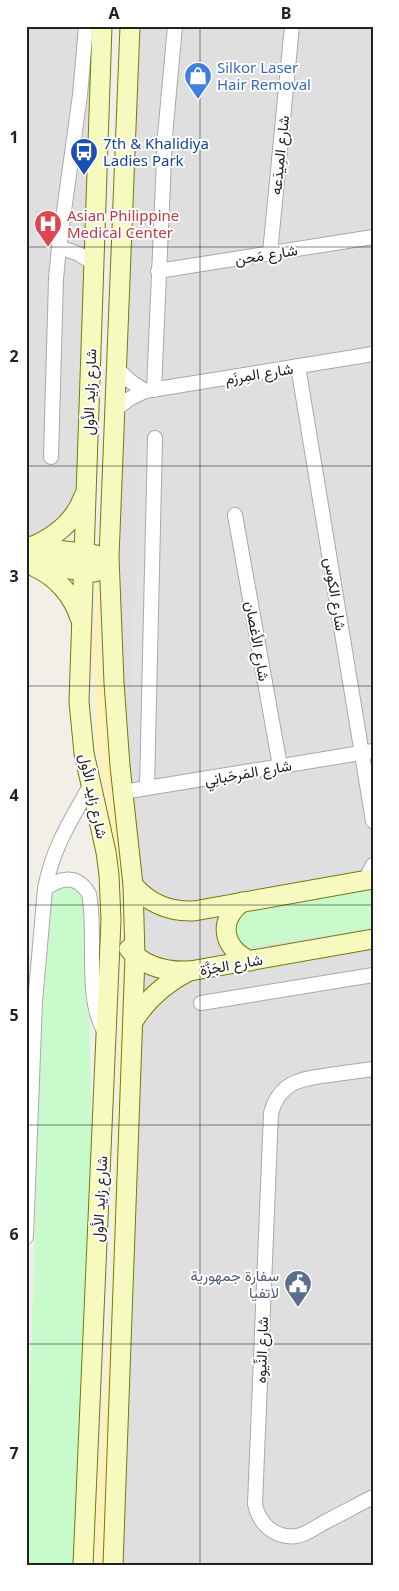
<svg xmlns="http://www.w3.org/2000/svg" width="399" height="1591" font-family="'Noto Sans',Vazirmatn,sans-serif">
<rect width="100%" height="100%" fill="#f2efe9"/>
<g fill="#e0dfdf">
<path d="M26,26h67l-5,104 -8,367 -18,27 -36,15z"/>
<path d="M136,26h237v1539h-253l5,-813 -9,-225z"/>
</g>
<path fill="#fff1ba" d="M97,586h3v64l10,87 20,193 -21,635h-13l-3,-18 16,-214 14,-401 -1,-48 -27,-141 -2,-98z"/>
<g fill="#c8facc">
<path d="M72,885l15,15 6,305 -19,360h-48v-56l15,-473 11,-138 8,-11z"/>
<path d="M373,890v38l-125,20 -10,-4 -8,-19 14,-15z"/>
</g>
<path fill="#e2e2e2" d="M138,441l13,1 -7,248 -12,-1z"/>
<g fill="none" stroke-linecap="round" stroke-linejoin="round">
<defs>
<g id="street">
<path d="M59,247l20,7 14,9"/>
<path d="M270,253l22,-227"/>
<path d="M158,271l215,-34"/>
<path d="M298,366l75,455"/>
<path d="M117,369l13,12 15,10"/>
<path d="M154,390l11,-254 10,-110"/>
<path d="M115,410l14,-11 16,-8 228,-37"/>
<path d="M51,457l5,-178 3,-32 21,-152 6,-69"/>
<path d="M235,515l45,251"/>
<path d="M147,788l8,-350"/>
<path d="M123,792l250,-41"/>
<path d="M365,880l8,-15"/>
<path d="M45,889c16,-12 32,-15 44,5 8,40 -5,102 15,137"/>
<path d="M201,1003l172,-28"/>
<path d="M373,1069c-15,2 -29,4 -44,6 -28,4 -49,6 -58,38l-16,391c4,20 20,35 42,32 10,-2 19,-9 28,-14 16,-8 32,-17 48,-25"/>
<path d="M26,1237l9,-235 10,-113c7,-40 26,-69 45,-103"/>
</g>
<g id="secondary">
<path d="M26,546l70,9"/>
<path d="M31,547c24,-10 44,-26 53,-51"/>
<path d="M26,564l69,8"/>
<path d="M35,567c22,10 38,29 45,51"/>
<path d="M133,885c17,19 36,27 61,26l179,-32"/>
<path d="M242,902c-25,19 -19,46 8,59"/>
<path d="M129,949c15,18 38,23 61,22l183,-32"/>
<path d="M134,1020c14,-22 31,-37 55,-49"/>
<path d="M83,1565l28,-645 -2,-45 -3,-23 -22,-99 -5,-51 23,-676"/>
<path d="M113,1565l22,-609 -2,-71 -13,-119 -6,-83 -5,-126 21,-531"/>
</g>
</defs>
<use href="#street" stroke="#a9a9a9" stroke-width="16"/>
<use href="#secondary" stroke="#707d05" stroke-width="21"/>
<use href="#street" stroke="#fff" stroke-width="14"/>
<use href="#secondary" stroke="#f7fabf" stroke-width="19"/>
</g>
<path fill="none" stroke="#222" stroke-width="1" stroke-opacity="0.55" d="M200,26v1539M26,247h347M26,466h347M26,686h347M26,905h347M26,1125h347M26,1344h347"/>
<defs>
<symbol id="shop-pin" viewBox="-11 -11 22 30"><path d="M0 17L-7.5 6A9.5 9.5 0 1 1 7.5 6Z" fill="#3f7fe0" stroke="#fff"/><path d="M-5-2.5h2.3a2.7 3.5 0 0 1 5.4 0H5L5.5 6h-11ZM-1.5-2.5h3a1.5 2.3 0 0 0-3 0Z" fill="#fff"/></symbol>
<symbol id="bus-pin" viewBox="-11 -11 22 30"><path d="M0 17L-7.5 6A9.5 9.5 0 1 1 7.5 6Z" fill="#1a4fb4" stroke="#fff"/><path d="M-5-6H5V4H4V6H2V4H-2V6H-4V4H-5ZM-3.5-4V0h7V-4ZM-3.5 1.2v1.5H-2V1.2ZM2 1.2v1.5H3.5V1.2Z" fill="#fff"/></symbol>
<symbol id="hospital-pin" viewBox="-11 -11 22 30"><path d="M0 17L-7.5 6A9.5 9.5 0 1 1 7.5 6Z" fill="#e0444e" stroke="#fff"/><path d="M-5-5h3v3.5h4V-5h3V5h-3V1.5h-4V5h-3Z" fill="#fff"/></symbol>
<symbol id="civic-pin" viewBox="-11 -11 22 30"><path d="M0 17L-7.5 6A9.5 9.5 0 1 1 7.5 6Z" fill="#5c6f8a" stroke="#fff"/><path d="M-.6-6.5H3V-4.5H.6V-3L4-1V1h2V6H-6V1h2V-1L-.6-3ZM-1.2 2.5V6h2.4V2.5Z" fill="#fff"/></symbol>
</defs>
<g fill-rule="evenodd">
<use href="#shop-pin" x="182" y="60" width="32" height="43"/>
<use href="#bus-pin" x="68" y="136" width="32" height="43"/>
<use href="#hospital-pin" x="32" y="208" width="32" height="43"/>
<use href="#civic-pin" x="282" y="1268" width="32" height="43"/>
</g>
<g text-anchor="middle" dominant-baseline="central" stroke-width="4" stroke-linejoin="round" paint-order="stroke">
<g font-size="15" fill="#366cbe" stroke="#fff" text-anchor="start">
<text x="217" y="67">Silkor Laser<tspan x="217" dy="17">Hair Removal</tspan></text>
</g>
<g font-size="15" fill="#164399" stroke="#fff" text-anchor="start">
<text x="103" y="143">7th &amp; Khalidiya<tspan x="103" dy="17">Ladies Park</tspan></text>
</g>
<g font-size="15" fill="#222" stroke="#fff">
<text transform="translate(279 155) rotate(-84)">شارع المِيدَعه</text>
<text transform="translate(266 254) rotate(-9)">شارع مَحن</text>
<text transform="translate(259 373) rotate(-9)">شارع المِرزَم</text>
<text transform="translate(89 392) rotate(-88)">شارع زايد الأول</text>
<text transform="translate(336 594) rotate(81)">شارع الكوس</text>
<text transform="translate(258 641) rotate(80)">شارع الأغصان</text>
<text transform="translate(248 772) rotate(-10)">شارع المَرحَبانِي</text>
<text transform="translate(94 796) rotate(78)">شارع زايد الأول</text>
<text transform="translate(231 964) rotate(-10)">شارع الجَزَّة</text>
<text transform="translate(99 1199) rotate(-87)">شارع زايد الأول</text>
<text transform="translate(261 1350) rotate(-88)">شارع النِّيوه</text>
</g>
<g font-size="15" fill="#be3a42" stroke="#fff" text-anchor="start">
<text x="67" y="215">Asian Philippine<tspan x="67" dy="17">Medical Center</tspan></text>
</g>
<g font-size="15" fill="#4e5e75" stroke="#fff" text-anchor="end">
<text x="279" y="1275">سفارة جمهورية<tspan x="279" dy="17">لاتفيا</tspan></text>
</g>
</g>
<rect width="399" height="1591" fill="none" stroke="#ffffff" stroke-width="55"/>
<rect x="28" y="28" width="344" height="1536" fill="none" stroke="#222" stroke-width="2"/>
<g font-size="16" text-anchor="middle" font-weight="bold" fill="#222">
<text x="114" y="19">A</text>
<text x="286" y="19">B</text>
<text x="14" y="143">1</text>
<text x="14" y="362">2</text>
<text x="14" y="582">3</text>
<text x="14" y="801">4</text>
<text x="14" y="1021">5</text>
<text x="14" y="1240">6</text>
<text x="14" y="1459">7</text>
</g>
</svg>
